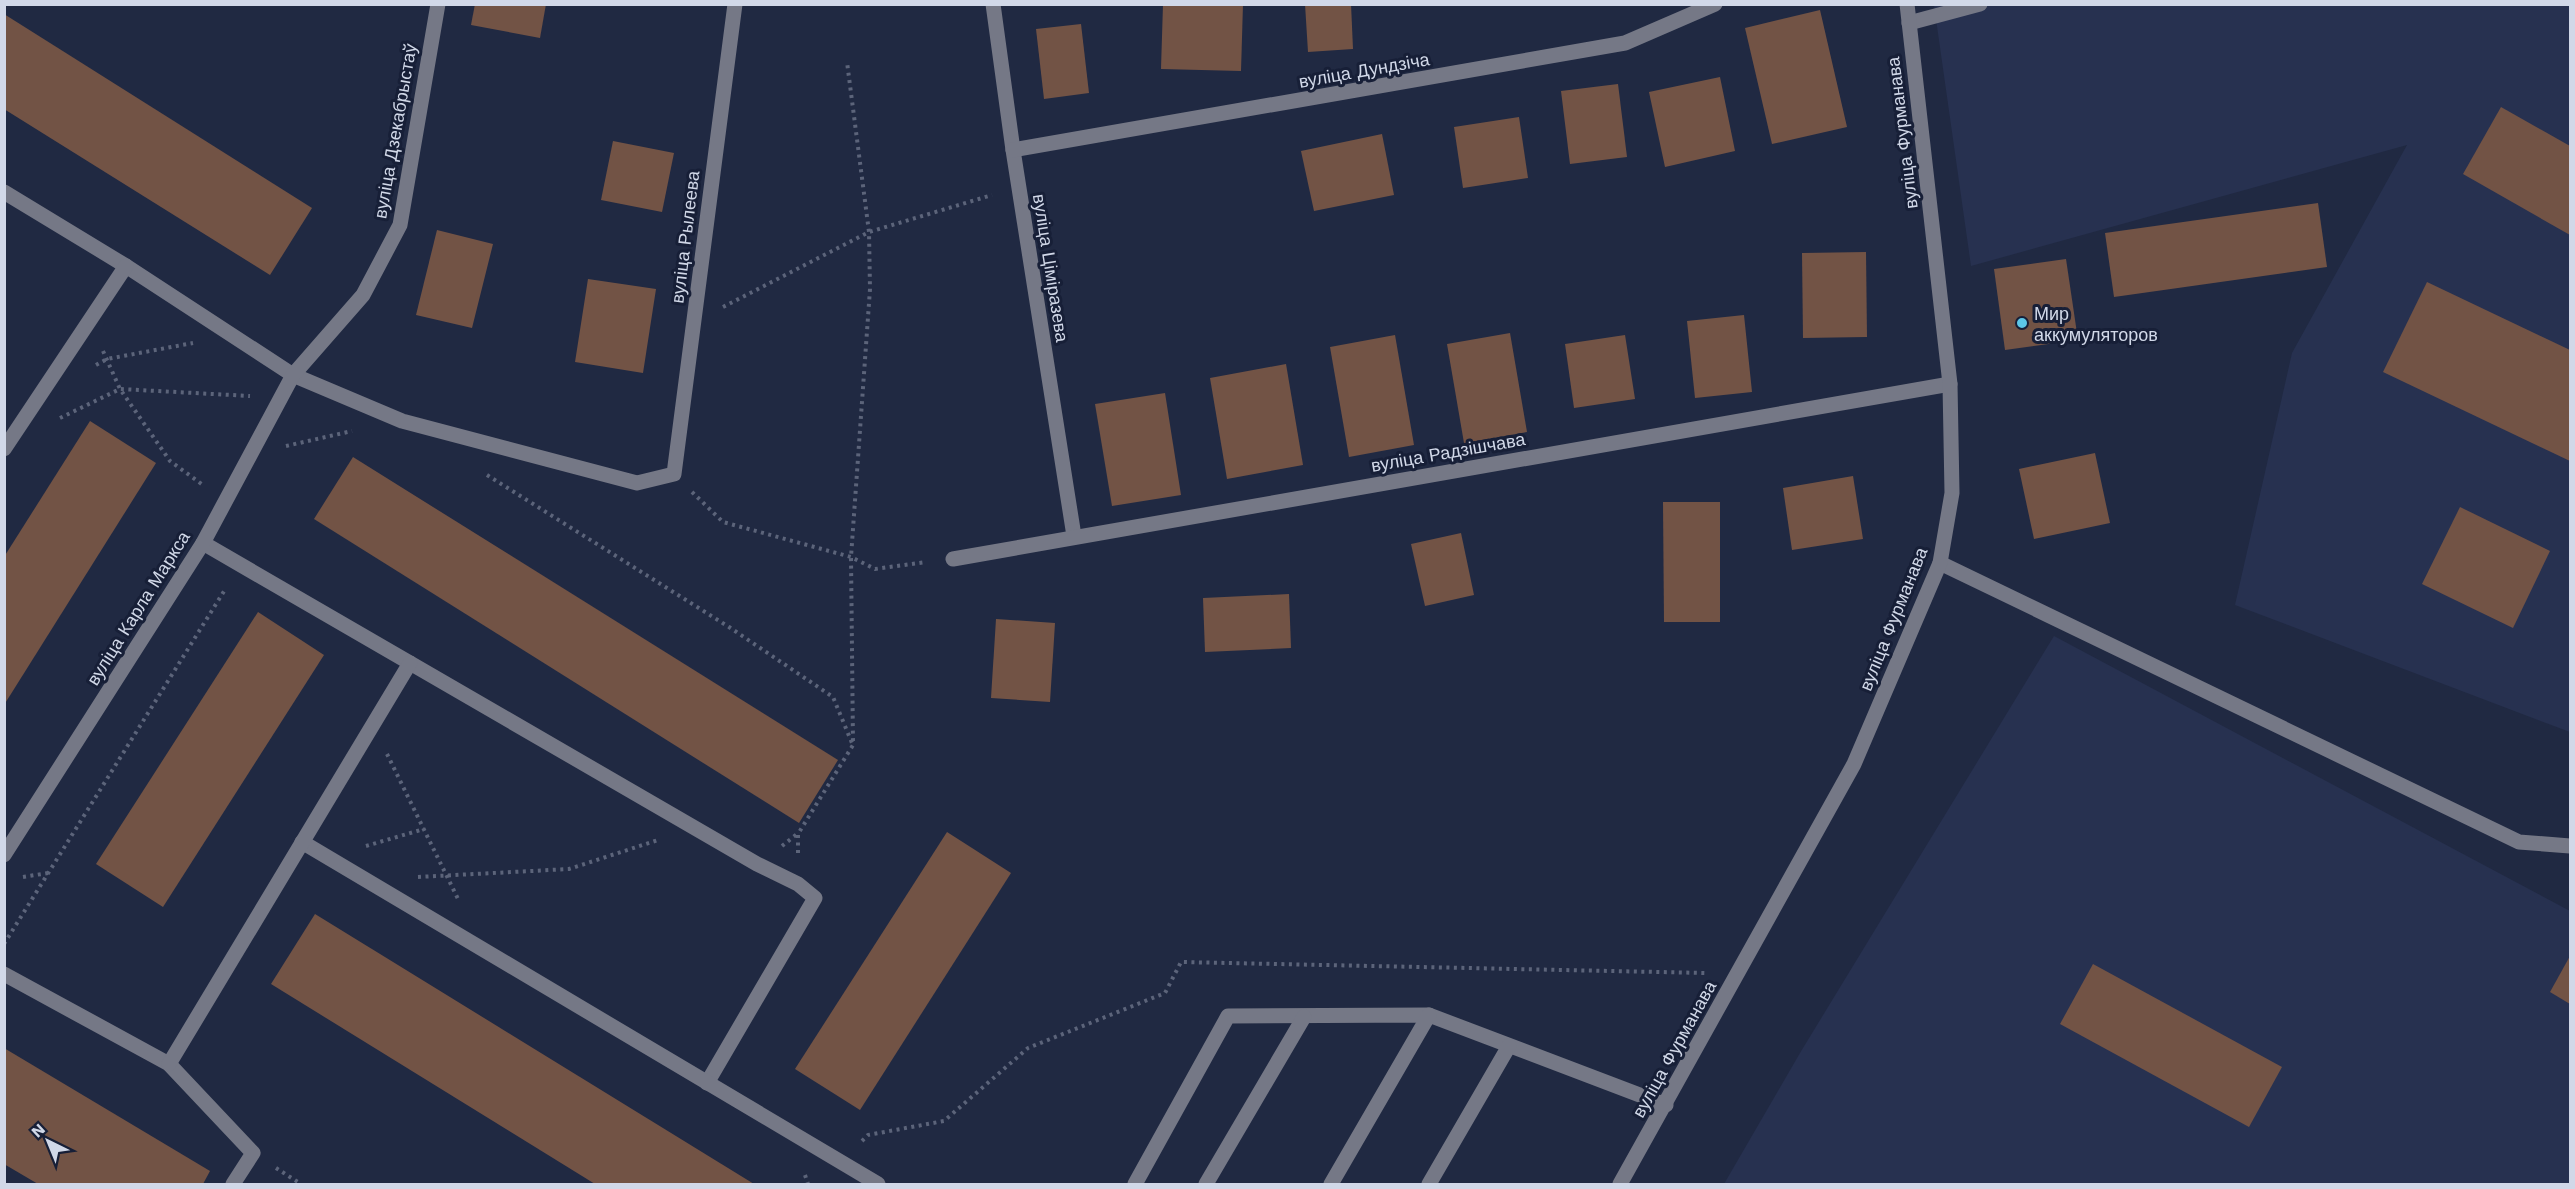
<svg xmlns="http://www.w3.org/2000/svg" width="2575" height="1189" font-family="'Work Sans',sans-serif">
<rect width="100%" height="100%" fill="#202942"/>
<g fill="#273150">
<path d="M1934,5h636v727l-335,-127 57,-252 115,-208 -436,121z"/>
<path d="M2054,636l516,275v273h-846l76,-131z"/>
</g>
<g fill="#725345">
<path d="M475,4h71l-6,34 -69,-13z"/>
<path d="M1163,4h80l-2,67 -80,-2z"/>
<path d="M1305,4h46l2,45 -45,3z"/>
<path d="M1820,10l27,117 -75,17 -27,-116z"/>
<path d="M4,14l308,194 -42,67 -266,-166z"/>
<path d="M1081,24l8,69 -45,6 -8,-70z"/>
<path d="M1720,77l15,74 -70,16 -16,-75z"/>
<path d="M1618,84l9,73 -57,7 -9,-73z"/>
<path d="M2501,107l69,39v89l-107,-61z"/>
<path d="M1519,117l9,61 -65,10 -9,-61z"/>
<path d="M1382,134l12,61 -80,16 -13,-60z"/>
<path d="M613,141l61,12 -12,59 -61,-12z"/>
<path d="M2318,203l9,64 -213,30 -9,-64z"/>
<path d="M437,230l56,14 -21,84 -56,-13z"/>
<path d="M1866,252l1,85 -64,1 -1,-85z"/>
<path d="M2066,259l12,81 -73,10 -11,-81z"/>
<path d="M588,279l68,10 -13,84 -68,-11z"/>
<path d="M2427,282l143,68v111l-187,-89z"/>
<path d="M1744,315l8,77 -57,6 -8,-77z"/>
<path d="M1510,333l17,99 -63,11 -17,-99z"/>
<path d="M1395,335l19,110 -65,12 -19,-110z"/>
<path d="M1625,335l10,64 -61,9 -9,-64z"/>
<path d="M1286,364l17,101 -76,14 -17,-101z"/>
<path d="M1165,393l16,102 -69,11 -17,-102z"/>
<path d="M90,421l66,42 -152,242v-148z"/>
<path d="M2095,453l15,70 -76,16 -15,-70z"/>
<path d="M353,457l485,303 -39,63 -485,-304z"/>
<path d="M1853,476l10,63 -71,11 -9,-62z"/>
<path d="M1663,502h57v120h-56z"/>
<path d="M2460,507l90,44 -37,77 -91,-44z"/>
<path d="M1461,533l13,62 -49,11 -14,-62z"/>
<path d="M1289,594l2,54 -86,4 -2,-54z"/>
<path d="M258,612l66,43 -161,252 -67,-43z"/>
<path d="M996,619l59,4 -5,79 -59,-4z"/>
<path d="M947,832l64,41 -151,237 -65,-41z"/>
<path d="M315,914l439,270h-159l-324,-200z"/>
<path d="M2570,956v48l-20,-12z"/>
<path d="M2093,964l189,103 -33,60 -189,-103z"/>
<path d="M4,1048l206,123 -7,13h-165l-34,-20z"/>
</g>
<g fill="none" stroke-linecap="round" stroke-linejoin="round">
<g stroke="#5c647a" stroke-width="4" stroke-dasharray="3 4.5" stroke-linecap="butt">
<path d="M723,307l146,-75 123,-37"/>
<path d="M103,351l17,38 50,72 33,24"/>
<path d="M96,365l11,-6 86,-16"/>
<path d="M60,418l60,-29 130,7"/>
<path d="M286,446l66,-15"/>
<path d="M487,475l242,152 104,70 19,46"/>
<path d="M692,492l31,30 128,35 24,12 51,-7"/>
<path d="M387,754l72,147"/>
<path d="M366,846l58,-17"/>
<path d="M782,846l15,-12"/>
<path d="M798,853v-19l55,-89 -2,-188 19,-268 -1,-57 -22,-170"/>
<path d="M23,877l25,-4"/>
<path d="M418,877l151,-8 89,-29"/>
<path d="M4,944l222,-356"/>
<path d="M862,1141l6,-6 76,-14 84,-73 137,-55 16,-31 525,11"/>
<path d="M276,1168l25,16"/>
<path d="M805,1175l3,9"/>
</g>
<g stroke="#757886" stroke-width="15">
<path d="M993,4l20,146 61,386"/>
<path d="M1909,23l71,-19"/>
<path d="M1013,150l612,-107 90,-39"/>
<path d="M4,192l122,74 167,109 109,46 235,62 37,-9 61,-470"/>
<path d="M4,449l122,-183"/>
<path d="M203,543l554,321 41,20 17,14 -108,185"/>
<path d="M953,559l997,-175"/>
<path d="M1940,563l579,279 51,4"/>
<path d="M302,842l576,342"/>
<path d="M4,855l199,-312 90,-168 70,-80 37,-70 38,-221"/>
<path d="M4,974l165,90 84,89 -20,31"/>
<path d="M169,1064l241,-401"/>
<path d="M1135,1184l93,-168 201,-1 237,90"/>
<path d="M1206,1184l98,-167"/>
<path d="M1331,1184l98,-169"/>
<path d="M1429,1184l80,-138"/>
<path d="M1620,1184l234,-420 86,-201 12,-70 -2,-109 -43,-380"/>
</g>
</g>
<circle fill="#5cc7e8" stroke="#171f37" stroke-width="2" cx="2022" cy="323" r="6"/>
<g text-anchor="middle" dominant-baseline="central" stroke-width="6" stroke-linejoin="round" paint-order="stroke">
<g font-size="18" fill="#d1d8e8" stroke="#171f37">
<text transform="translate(1364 70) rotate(-10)">вуліца Дундзіча</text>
<text transform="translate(395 131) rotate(-80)">вуліца Дзекабрыстаў</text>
<text transform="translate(1902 133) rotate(-97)">вуліца Фурманава</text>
<text transform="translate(685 237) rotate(-83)">вуліца Рылеева</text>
<text transform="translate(1051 268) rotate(81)">вуліца Ціміразева</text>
<text transform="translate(1448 452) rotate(-10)">вуліца Радзішчава</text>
<text transform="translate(138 608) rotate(-58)">вуліца Карла Маркса</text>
<text transform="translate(1893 619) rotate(-68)">вуліца Фурманава</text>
<text transform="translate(1674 1049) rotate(-61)">вуліца Фурманава</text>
</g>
<g font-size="18" fill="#d1d8e8" stroke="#171f37" text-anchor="start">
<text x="2034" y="313">Мир<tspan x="2034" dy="21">аккумуляторов</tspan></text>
</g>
</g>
<rect width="2575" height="1189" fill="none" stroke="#d1d8e8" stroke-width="12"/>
<g transform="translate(48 1141) rotate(317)" stroke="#171f37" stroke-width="4.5" paint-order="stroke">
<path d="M0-4.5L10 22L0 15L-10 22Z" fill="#d1d8e8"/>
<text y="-9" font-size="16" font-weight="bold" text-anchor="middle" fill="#d1d8e8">N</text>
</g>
</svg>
